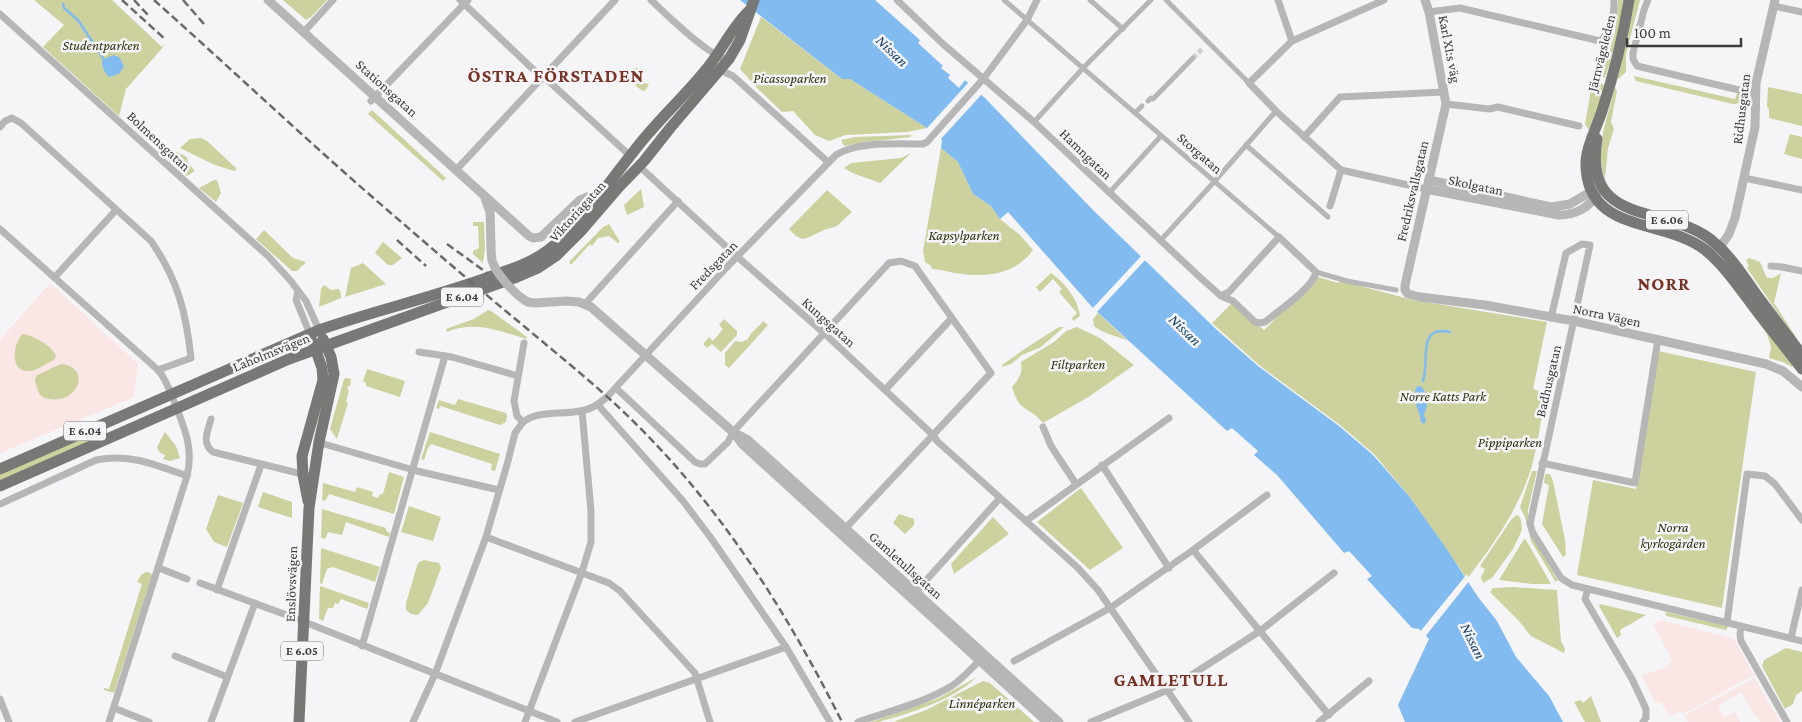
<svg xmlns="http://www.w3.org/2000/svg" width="1802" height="722" font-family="'Crimson Pro',serif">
<rect width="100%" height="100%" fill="#f5f5f7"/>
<g fill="#fbe6e6">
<path d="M50,283l88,81 -4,33 -134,56v-113z"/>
<path d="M1661,620l73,19 20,36 -71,39 -2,-3 -11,5 -10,-14 -4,1 -15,-27 25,-9 6,-7 -19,-36z"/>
<path d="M1755,678l25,44h-20l-2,-5 -2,1 -15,-26 -23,14 6,11 11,-5 5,10h-52l-4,-6z"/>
</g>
<g fill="#ccd19e">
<path d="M34,0h78l50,47 4,-3 -40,45 -7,27 -76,-69 21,-22z"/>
<path d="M283,0h44l-16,17 -5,3z"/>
<path d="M1618,0h5c-1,26 -10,51 -17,76l-2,-2 2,4 -7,-2 -4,-5 7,-27 2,3 -1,9 5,1 7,-25z"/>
<path d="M1634,0h6l-14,54v18l-9,8 12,-48z"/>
<path d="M761,17l81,62h8l77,49 -20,4 -61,3 -17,6 -14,-6 -22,-24 -11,1 -24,-23 -18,-20z"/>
<path d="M635,68l8,1 3,2 -5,6 3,6 5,1 -4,7 -4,-1 -11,-9 1,-9z"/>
<path d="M1634,76l101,23 2,-6 5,1 -2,8 -4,2h-3l-97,-23z"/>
<path d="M1597,81l7,4 -5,20 -10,25 -4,-6 7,-40z"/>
<path d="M1615,87l2,4 -6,31 3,7 -6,19 -3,31c-11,-30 3,-63 10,-92z"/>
<path d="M1768,87l34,7v32l-33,-8v-9l-2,-3z"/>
<path d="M372,110l74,68 -3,3 -75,-67z"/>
<path d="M1790,134l12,3v22l-18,-5z"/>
<path d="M911,135v2l-45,5 -22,4 -3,-6 14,-3z"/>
<path d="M201,138l6,3 30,28 -3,2 -19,-6 -35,-17 10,-9z"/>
<path d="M941,148l17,14 15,32 18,12 9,13 20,16 13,15c-18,25 -49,28 -78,23 -7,-1 -15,-4 -23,-4l-1,-3 -6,-4 -2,-11z"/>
<path d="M177,152l10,5 1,6 7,8 -8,5c-9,-8 -21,-13 -10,-24z"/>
<path d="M911,153l-31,30c-14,-6 -24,-7 -36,-15l7,-5 50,-5z"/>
<path d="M214,180h3l4,13 -5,9 -17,-14z"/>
<path d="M641,189l3,18 -17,8 -3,-10z"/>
<path d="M827,190l25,22 -15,14 -13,4 -17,8 -5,1 -6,-3 -7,-7z"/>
<path d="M473,222h11l1,27 -2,14 -10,-9v-3l6,-3 -1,-22h-5z"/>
<path d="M609,224l11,18 -2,1 -9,-7 -11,2 -6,8 -2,-2 -19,21 -2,-3 34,-35z"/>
<path d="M264,230l29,28 13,4 -9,9h-5l-36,-32z"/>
<path d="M383,242l19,16 -9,7h-5l-13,-12z"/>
<path d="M1749,258l11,4 7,16h6l8,-5 -7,30 22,34 1,4 -50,-73 2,-2 -3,-6z"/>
<path d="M363,263l23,21 -41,13 6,-29z"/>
<path d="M1051,273c14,10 27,26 29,43l-7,5 -1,-3 5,-5 -18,-21 3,-3 -9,-10 -13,13 -4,-5z"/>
<path d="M1318,277l20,6 1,-2 10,2 64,17 134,22 -14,67 13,4c-5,25 -8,52 -15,76 -13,41 -38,76 -64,110l-58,-83 -35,-42 -34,-29 -81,-60 -47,-42 21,-21 31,28z"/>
<path d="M1729,283l64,82 -1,2 -9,-5 -14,-4 2,-11 -4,-13z"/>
<path d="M324,285l7,5 8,-1 2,5v4l-22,9 2,-18z"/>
<path d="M488,310l3,1 36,26 -1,2c-26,-8 -52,-19 -79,-7l-1,-3 28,-10z"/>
<path d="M1098,313l30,28c-12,-6 -23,-6 -34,-15l-1,-7z"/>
<path d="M724,319l13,12v4l-16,17 -9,-8 -5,4 -4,-4 6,-7 4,4 10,-12 -4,-4z"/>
<path d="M763,321l5,4 -39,43 -4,-3v-12l10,-12 7,1 6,-3c3,-8 10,-11 15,-18z"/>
<path d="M1059,327h5l-23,20 -19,8 -11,9 -9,3v-2l24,-17z"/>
<path d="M1077,327l23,11 34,27 -44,31 -47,27c-15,-18 -23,-9 -31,-36 7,-8 11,-14 9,-25l33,-20 12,-11z"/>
<path d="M23,334c12,2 27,11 33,21l-2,5c-7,3 -17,11 -25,11 -20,2 -16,-29 -6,-37z"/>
<path d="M1658,351l98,21 -34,236 -145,-33 16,-95 43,9z"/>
<path d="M61,364c31,3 18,40 -12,35 -6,-1 -10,-3 -11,-9 -2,-6 -5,-9 -1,-15z"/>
<path d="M367,369l38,12 -5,16 -34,-11v-3l-3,-2z"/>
<path d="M346,378l5,1 -1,7h-2l-1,3 2,1 -3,12 2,1 -11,36 -7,-10 14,-50z"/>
<path d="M458,399l48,14 1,2 -1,7 -6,3 -60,-19 -1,3 -3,-1 3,-8 16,5z"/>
<path d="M165,432l11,14 4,12 -10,3 -7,-2 2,-4 -6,-3 -2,-5z"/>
<path d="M430,432l70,22 -5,17 -4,-1 1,-6 -61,-20 -3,4 -4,12 -3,-1z"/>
<path d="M94,433l2,6 -96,42v-7z"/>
<path d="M1532,471h5l-9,39v18l30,53h-3l-24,-40 -6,-24 -5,-10z"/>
<path d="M389,472l15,5 -10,37 -65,-20 -4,7 -3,-1 1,-17 32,9 2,-5 16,5 -1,4 6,2 2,-4h3z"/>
<path d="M1545,474h5l3,7 12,59 1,15 -3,2 -21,-33 7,-39 -5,-2z"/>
<path d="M1081,488l42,60 -33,22 -53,-48z"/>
<path d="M263,492l29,10v16l-34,-11z"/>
<path d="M218,495l25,8 -16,44 -13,-5 -8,-13z"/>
<path d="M409,506l32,11 -8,24 -32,-9z"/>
<path d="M322,509l64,19v3l4,2 -1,4 -43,-15 -4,13 -14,-3 -3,7 -4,-1z"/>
<path d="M899,514l15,5v6l-9,9 -12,-11z"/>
<path d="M1518,515l3,5 1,10 -9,19 -21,29 -9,5 -2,-6 4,-8 -5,-3 31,-46 4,-4z"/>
<path d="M993,517l16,17 -55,40 -3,-10z"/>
<path d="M1524,539l2,1 25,44h-19l-33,-4z"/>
<path d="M321,548l59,19 -5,15 -42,-15 -6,2 -5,15 -2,-1z"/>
<path d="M424,560l15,3 2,5 -13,35 -10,12 -7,-1 -5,-4v-7l11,-37 2,-4z"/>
<path d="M146,572l5,1 1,3 -38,117 -10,-3v-2l5,1 33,-105 -5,-2 4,-7z"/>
<path d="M320,586l49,17 -2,6 -26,-10 -3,5 -3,-1 -2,5h-5l-5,13 -4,-2z"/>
<path d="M1513,587l44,3 4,51 4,8 -1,4 -33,-17 -13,-16 -28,-28 3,-4z"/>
<path d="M1600,604l46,11 -26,15 1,5 -4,3 -18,-32z"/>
<path d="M1666,612l61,14 1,1 -2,3 -59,-14 -2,-2z"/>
<path d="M1786,648l16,4v39l-6,4 -3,9 -8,5 -23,-43 2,-6z"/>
<path d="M977,677c-26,24 -64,35 -98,45h-8l66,-23z"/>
<path d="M983,681l7,2 44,39h-141l33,-12z"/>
<path d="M1591,696l10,26h-16l-11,-20 7,-2 2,3z"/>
</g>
<g fill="#81bbef">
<path d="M740,0h135l110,98 109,113 123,119 41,36 81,60 34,29 36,41 37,52 32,49 19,24 19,36 33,39 14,26h-158l-7,-17 31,-66 -10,-10 -7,-1 -45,-49 5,-3 -23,-25 -5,2 -67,-78 -23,-20 4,-4 -26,-23 -5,3 -134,-123 -85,-96 -8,7 -9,-13 -18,-12 -15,-32 -17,-14 1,-8 -15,-12 -77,-49h-8z"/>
<path d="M113,55l6,2 5,9 -5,8 -10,3c-5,-5 -7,-10 -7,-17z"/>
<path d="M1421,386c8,10 8,17 3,28l2,6 -2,4 -3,-2c0,-8 -6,-14 -5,-22 0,-8 3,-1 -1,-9l1,-4z"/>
</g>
<g fill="#f5f5f7">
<path d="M921,39l4,4 1,-1 43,38 -2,2 -2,-2 -6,8 -11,-10 2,-3 -9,-7 2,-2 -25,-23z"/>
<path d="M969,82l13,12 -43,47 -12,-13z"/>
<path d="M1143,254l4,4 -52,56 -4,-4z"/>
<path d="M1467,574l3,6 -46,58 -5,-5z"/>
</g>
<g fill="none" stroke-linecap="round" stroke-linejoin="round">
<g stroke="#81bbef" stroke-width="2.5">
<path d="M63,4l1,4 14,12 25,38"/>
<path d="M1423,381c7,-18 -7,-57 27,-49"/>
</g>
<path stroke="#d0d0d2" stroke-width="5" stroke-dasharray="5 2.5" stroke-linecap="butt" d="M1193,58l10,-10"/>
<g stroke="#b7b6b6" stroke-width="5">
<path d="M1004,0l275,237"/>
<path d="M1090,0l33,29"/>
<path d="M1166,0l83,83"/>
<path d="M1148,101l3,-3 2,1 40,-41"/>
<path d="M1135,113l7,-7"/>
<path d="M1034,122l50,-55 67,-67"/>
<path d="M1246,145l82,72"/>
<path d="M1109,193l52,-57"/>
<path d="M1160,241l54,-59 62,-71"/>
<path d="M1316,272l31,9 49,9"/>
</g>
<g stroke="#b7b6b6" stroke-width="7">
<path d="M460,0l77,73 6,3 83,76"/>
<path d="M651,0c14,13 61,60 78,59"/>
<path d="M897,0l46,44 91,78 169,158 18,16 12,5 22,21 4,1 6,-1c13,-11 48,-34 51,-50l-37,-35 -50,55 -8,4"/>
<path d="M1278,0l14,41"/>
<path d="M1384,0l-92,41 -43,42 27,28 65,59 85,19"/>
<path d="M1648,0l-4,10 -11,43v6l4,7 119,28"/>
<path d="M1774,6l28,6"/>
<path d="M1429,12l31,-4 140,33c12,-11 14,-25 14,-41"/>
<path d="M0,14l268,242 22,24 16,21 13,29"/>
<path d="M303,33l30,-33"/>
<path d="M718,69l15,7 95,86"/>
<path d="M371,101l97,-101"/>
<path d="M1446,104l43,5 9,-2 81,19"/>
<path d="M0,127l5,-6 7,-3 9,5 130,118c27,39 35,71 40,117l-33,12"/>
<path d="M1304,137l36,-40 104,-5"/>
<path d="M639,166l93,86 92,81 109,102 4,6 141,127 20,22 91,132"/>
<path d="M457,169l158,-169"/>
<path d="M1744,178l58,12"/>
<path d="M1330,206l11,-36"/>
<path d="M0,229l158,141c8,9 12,21 16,31 10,26 20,47 13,75l-78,246"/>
<path d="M1771,266l11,1 20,4"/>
<path d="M55,277l61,-67"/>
<path d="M298,291l-2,9 14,34"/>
<path d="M585,304l93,-103"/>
<path d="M1551,318l15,-65 16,-9 8,1 -60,279 3,9 28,45 11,7 230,56"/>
<path d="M419,352l33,5 66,19"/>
<path d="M616,388l79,74 5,2h5l23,-22 5,-10 156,-169 12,-2 14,5 76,107 -149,159"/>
<path d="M885,390l66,-71"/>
<path d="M598,405l85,96 28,37 75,109 44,75"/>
<path d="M211,419c-3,12 -10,24 2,33l93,23"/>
<path d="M523,422c16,-12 38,-7 57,-11 11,-1 19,-7 27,-14l121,-131 108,-111c22,-14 62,-11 87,-11l4,-2 57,-64 43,-58 10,-20"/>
<path d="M1043,427l8,19 25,38"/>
<path d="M317,442l100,29 82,19"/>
<path d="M1542,463l93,20 23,-144"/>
<path d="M1102,465l67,103"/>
<path d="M0,504l96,-44c33,-7 60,5 91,16"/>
<path d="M1026,521l143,-103"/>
<path d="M486,537l123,46 11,8 75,82 15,49"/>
<path d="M1193,550l136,165"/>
<path d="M159,568l28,11"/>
<path d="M200,583l92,34 265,105"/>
<path d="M1588,589l-3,10 47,80 14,30v9l-3,4"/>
<path d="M217,590l44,-125"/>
<path d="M913,595l87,-97"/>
<path d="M1727,622l20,-148 18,2 10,8 27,36"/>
<path d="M1741,626l-1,9 1,6 46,81"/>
<path d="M1791,638l11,-48"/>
<path d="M362,646l83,-290"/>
<path d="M175,656l52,21"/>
<path d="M1014,661l96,-53 83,-58 74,-55"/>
<path d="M0,699l9,23"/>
<path d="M114,708l35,14"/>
<path d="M211,722l44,-119"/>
<path d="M413,722l22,-48 51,-137 22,-76 7,-28 8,-11 -6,-6 -3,-15 10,-58"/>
<path d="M525,722l57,-150 9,-30v-31l-9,-100"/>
<path d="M575,722l211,-75"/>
<path d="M858,722c31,-11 67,-19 95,-37 10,-7 18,-16 26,-24"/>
<path d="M1091,722l77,-32 92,-59 74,-58"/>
<path d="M1319,722l50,-41"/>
</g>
<g stroke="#b7b6b6" stroke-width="9">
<path d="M268,0l261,236 4,2 8,-1 39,-37 9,-4 10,-1"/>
<path d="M1425,0l4,12 17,92 -41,181v5l3,4 12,3 65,8 89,16 192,43 17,7 19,16"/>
<path d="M1429,180l122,27 19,-3 17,-10 10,-2"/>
<path d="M1426,189l133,26c16,0 31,-7 38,-22"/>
<path d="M485,198l5,14 1,32"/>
<path d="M1704,249h11l5,-2 9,-13 6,-16 20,-91 1,-44 19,-83"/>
<path d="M528,302l7,1 32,-2 12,1 12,5 142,125 15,8 311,282"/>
<path d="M735,434l7,10 305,278"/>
</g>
<g stroke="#787876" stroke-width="11">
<path d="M1629,0c-6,38 -15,74 -27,111 -5,16 -15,33 -16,50 -2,73 77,57 118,88 20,16 34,37 49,57 16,21 33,42 49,63"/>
<path d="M1597,139c-15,92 74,63 119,105 16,14 28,33 40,50 15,20 31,41 46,61"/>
<path d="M0,469l319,-139c57,-20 116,-33 173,-54 19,-7 39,-13 55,-25 31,-23 62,-69 87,-100 21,-28 48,-52 70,-79 17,-19 26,-43 45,-61"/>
<path d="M0,486l289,-127 228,-82 21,-9 18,-12 26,-26 37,-43 25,-26 27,-34 58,-68 11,-19 14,-40"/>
<path d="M308,501l-5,-26 -1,-19 21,-76 -1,-12 -9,-26"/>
<path d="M299,722l10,-214 10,-66 15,-68 -3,-17 -8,-18"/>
</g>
<g stroke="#6a6a6b" stroke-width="2.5" stroke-dasharray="8 4" stroke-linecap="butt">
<path d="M122,0l44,40"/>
<path d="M134,0l14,15"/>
<path d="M154,0c84,75 166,153 252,226 39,34 79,68 119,101 38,32 76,62 111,97 86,85 152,190 206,298"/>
<path d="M183,0l21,24"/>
<path d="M397,240l29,26"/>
<path d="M447,244l40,29"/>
</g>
<path stroke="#b7b6b6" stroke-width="9" d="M491,244c0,5 0,11 1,16 3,13 24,36 36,42"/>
</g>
<g text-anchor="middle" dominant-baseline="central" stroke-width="5" stroke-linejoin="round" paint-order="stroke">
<g fill="#f5f5f7" stroke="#747475" stroke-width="1">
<rect x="1646" y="210.5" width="42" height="19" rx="4"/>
<rect x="441" y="287.5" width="42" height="19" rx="4"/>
<rect x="64" y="421.5" width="42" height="19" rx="4"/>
<rect x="281" y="641.5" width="42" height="19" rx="4"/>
</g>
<g font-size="12" font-weight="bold" fill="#3c3c3d">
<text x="1667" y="220">E 6.06</text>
<text x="462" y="297">E 6.04</text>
<text x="85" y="431">E 6.04</text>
<text x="302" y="651">E 6.05</text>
</g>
<g font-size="14" font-style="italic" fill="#2f3110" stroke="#f5f5f7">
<text x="101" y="45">Studentparken</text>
<text x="790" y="78">Picassoparken</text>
<text x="964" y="235">Kapsylparken</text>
<text x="1078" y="364">Filtparken</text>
<text x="1443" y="396">Norre Katts Park</text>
<text x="1510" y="442">Pippiparken</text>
<text x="1673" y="527">Norra<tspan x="1673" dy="16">kyrkogården</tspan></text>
<text x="982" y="703">Linnéparken</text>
</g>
<g font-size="14" fill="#3c3c3d" stroke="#f5f5f7">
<text transform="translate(1450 49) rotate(79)">Karl XI:s väg</text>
<text transform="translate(1601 53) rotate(-76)">Järnvägsleden</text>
<text transform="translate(387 88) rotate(42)">Stationsgatan</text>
<text transform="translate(1741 109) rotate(-83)">Ridhusgatan</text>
<text transform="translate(159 141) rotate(43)">Bolmensgatan</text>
<text transform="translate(1200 153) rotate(41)">Storgatan</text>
<text transform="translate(1086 154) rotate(44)">Hamngatan</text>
<text transform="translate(1476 185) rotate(12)">Skolgatan</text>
<text transform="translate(1412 191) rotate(-77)">Fredriksvallsgatan</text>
<text transform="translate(577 211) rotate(-48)">Viktoriagatan</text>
<text transform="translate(713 265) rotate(-46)">Fredsgatan</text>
<text transform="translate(1607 315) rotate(12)">Norra Vägen</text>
<text transform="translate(829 322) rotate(42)">Kungsgatan</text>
<text transform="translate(271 352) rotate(-22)">Laholmsvägen</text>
<text transform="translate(1548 381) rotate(-77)">Badhusgatan</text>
<text transform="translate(906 565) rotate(42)">Gamletullsgatan</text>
<text transform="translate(291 584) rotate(-88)">Enslövsvägen</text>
</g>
<g font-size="15" font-style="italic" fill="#164063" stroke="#f5f5f7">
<text transform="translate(892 51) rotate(44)">Nissan</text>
<text transform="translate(1185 330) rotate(44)">Nissan</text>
<text transform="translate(1473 641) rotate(64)">Nissan</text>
</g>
<g font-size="19" font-weight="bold" letter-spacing="1" fill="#783326" stroke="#f5f5f7">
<text x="556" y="75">ÖSTRA FÖRSTADEN</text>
<text x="1664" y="283">NORR</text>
<text x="1171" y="679">GAMLETULL</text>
</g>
</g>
<path d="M1627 38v8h114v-8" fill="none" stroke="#3c3c3d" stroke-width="2.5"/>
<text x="1634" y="38" font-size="15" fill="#3c3c3d" stroke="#f5f5f7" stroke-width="4" paint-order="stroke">100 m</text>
</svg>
